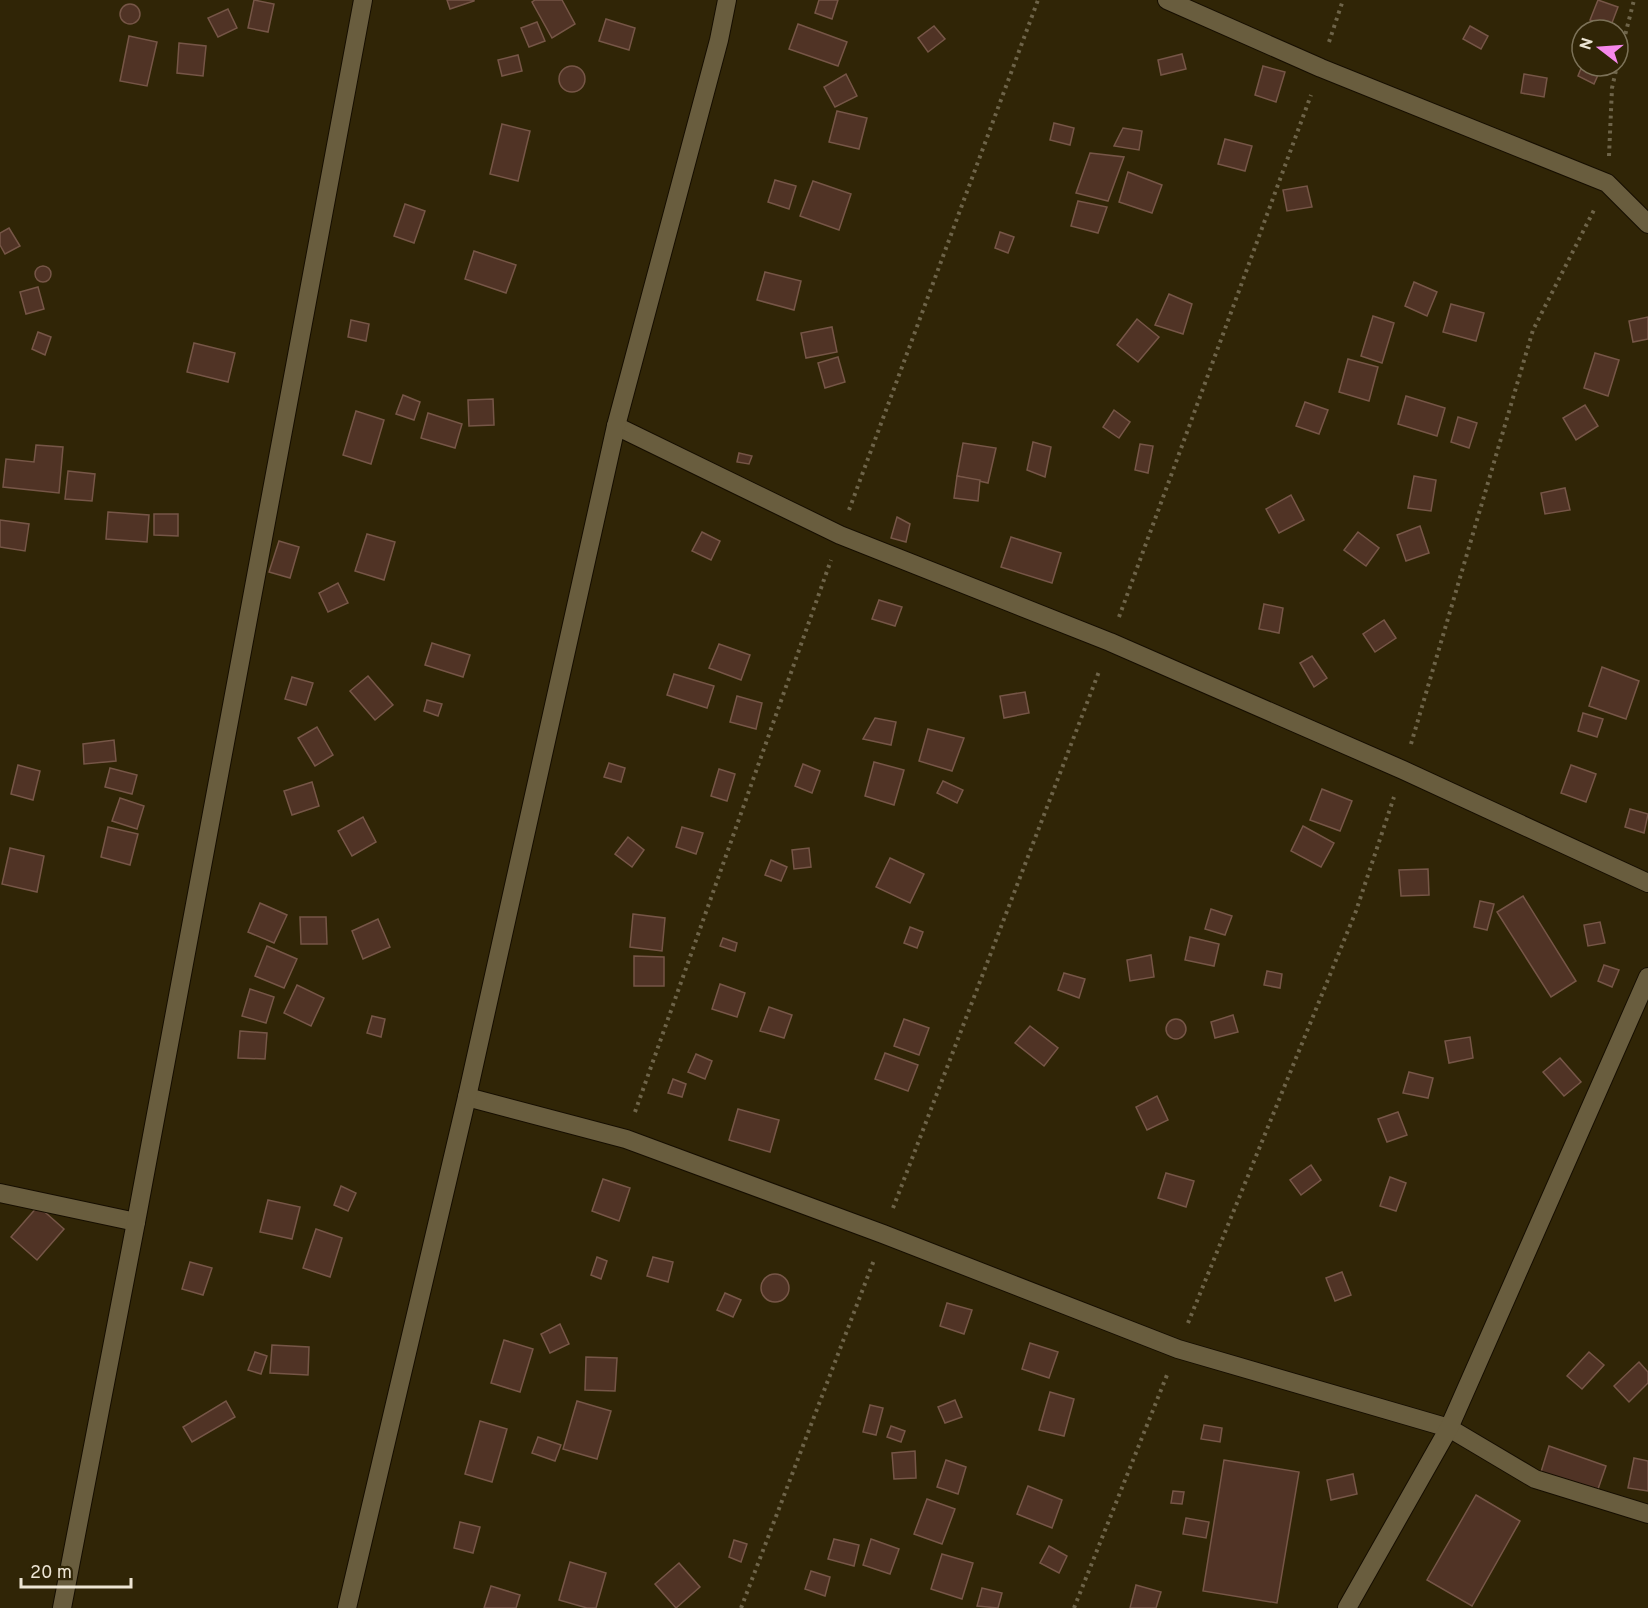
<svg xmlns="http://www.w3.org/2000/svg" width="1648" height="1608" font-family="Overpass,sans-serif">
<rect width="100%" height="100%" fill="#302506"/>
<g fill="#503325" stroke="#765647" stroke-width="1.5">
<path d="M254,0l20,4 -6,28 -20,-4z"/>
<path d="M447,0h27v1l-24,8z"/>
<path d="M535,0h27l13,24 -23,14 -20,-36z"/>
<path d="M819,0h19l-6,19 -17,-6z"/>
<path d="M1598,0l20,7 -8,21 -20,-8z"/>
<circle cx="130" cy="14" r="10"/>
<path d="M228,9l9,19 -19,9 -10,-19z"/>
<path d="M606,19l29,9 -6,22 -30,-9z"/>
<path d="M537,22l8,19 -16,6 -8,-19z"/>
<path d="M798,24l49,18 -9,24 -49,-17z"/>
<path d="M934,26l11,13 -17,13 -10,-14z"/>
<path d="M1470,26l18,10 -7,13 -18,-10z"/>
<path d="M129,36l28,6 -10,44 -27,-5z"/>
<path d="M179,43l27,3 -3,30 -26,-3z"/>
<path d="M1182,54l4,15 -25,6 -3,-15z"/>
<path d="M518,55l4,16 -20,5 -4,-16z"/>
<circle cx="572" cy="79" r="13"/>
<path d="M1263,66l22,6 -9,30 -21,-7z"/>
<path d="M1582,66h20l-8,18 -16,-8z"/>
<path d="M846,74l11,22 -22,11 -11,-20z"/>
<path d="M1524,74l23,4 -3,19 -23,-4z"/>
<path d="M837,111l30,7 -8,31 -30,-7z"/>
<path d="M1054,123l20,5 -4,17 -20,-5z"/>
<path d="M502,124l28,7 -12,50 -28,-7z"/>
<path d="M1123,128l19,3 -3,19 -25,-4z"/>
<path d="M1225,139l27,7 -7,25 -27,-7z"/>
<path d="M1090,153l34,4 -16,44 -32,-8z"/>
<path d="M1128,172l34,13 -10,28 -33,-11z"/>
<path d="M775,180l21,6 -7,23 -21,-7z"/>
<path d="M813,181l38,13 -12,36 -39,-14z"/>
<path d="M1307,186l5,21 -25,4 -4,-21z"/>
<path d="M1078,201l29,6 -9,26 -27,-7z"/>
<path d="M405,204l20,7 -11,32 -20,-7z"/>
<path d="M9,228l11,18 -15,8 -5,-9v-12z"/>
<path d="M1000,232l14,5 -6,16 -13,-5z"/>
<path d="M474,251l42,14 -10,28 -41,-14z"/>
<circle cx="43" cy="274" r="8"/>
<path d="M765,272l36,9 -7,29 -37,-10z"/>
<path d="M1414,282l23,10 -10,24 -22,-10z"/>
<path d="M38,287l6,22 -18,5 -6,-22z"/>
<path d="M1169,294l23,10 -9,30 -28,-9z"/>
<path d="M1451,304l33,9 -8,28 -33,-9z"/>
<path d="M1373,316l21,7 -12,40 -21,-7z"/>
<path d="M1648,317v22l-15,3 -4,-21z"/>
<path d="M1137,319l22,18 -21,25 -21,-17z"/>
<path d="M351,320l18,4 -3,17 -18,-4z"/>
<path d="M832,327l5,25 -31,6 -5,-25z"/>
<path d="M38,332l13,5 -6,18 -13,-6z"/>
<path d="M194,343l41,10 -7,29 -41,-10z"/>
<path d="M1595,353l24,7 -11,36 -24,-8z"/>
<path d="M838,357l7,25 -20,6 -7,-25z"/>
<path d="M1348,359l30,8 -9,34 -30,-9z"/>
<path d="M403,395l17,7 -6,18 -18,-6z"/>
<path d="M1406,396l39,12 -8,28 -39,-12z"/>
<path d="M493,399l1,26 -25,1 -1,-26z"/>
<path d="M1305,402l23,8 -9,24 -23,-8z"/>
<path d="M1585,405l13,21 -22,14 -13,-22z"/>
<path d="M1114,410l16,12 -11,16 -16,-11z"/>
<path d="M356,411l28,9 -13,44 -28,-9z"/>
<path d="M428,413l34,11 -7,24 -34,-10z"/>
<path d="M1458,417l19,6 -8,25 -18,-6z"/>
<path d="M1033,442l18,5 -6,30 -18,-7z"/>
<path d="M963,443l33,5 -8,35 -31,-7z"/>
<path d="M1140,444l13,2 -5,27 -13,-3z"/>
<path d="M36,445l27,2 -4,46 -56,-6 3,-28 28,3z"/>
<path d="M739,453l13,3 -3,8 -12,-2z"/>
<path d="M68,471l27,3 -3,27 -27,-2z"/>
<path d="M957,476l23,4 -2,21 -24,-3z"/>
<path d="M1414,476l22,4 -5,31 -23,-3z"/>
<path d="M1565,488l5,22 -25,4 -4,-21z"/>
<path d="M1291,495l13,25 -25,13 -13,-24z"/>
<path d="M108,512l41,3 -2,27 -41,-3z"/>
<path d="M154,514h24v22l-24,-1z"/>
<path d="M897,517l13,7 -4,18 -15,-4z"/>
<path d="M0,520l29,4 -4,27 -25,-4z"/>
<path d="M1420,526l9,27 -23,8 -9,-26z"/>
<path d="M702,532l18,9 -9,19 -19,-9z"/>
<path d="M1358,532l21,16 -13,18 -22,-16z"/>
<path d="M367,534l28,8 -11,38 -29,-9z"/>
<path d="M1011,537l50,16 -9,30 -51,-16z"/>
<path d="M279,541l20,6 -9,31 -21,-6z"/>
<path d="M338,583l10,20 -20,9 -9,-19z"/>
<path d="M879,600l23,7 -7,19 -23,-7z"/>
<path d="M1264,604l19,4 -4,25 -20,-4z"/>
<path d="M1384,620l12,18 -21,14 -12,-18z"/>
<path d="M432,643l38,12 -7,22 -38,-12z"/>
<path d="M719,644l31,11 -9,25 -32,-12z"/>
<path d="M1312,656l15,22 -13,9 -14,-24z"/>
<path d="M1602,667l37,14 -13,38 -37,-13z"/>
<path d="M674,674l40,12 -7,22 -40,-13z"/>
<path d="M368,676l25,29 -18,15 -25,-29z"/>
<path d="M292,677l21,6 -7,22 -21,-6z"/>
<path d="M1025,692l4,21 -25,5 -4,-22z"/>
<path d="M737,696l25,7 -6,26 -26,-7z"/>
<path d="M427,700l15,4 -4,12 -14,-5z"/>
<path d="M1583,713l20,6 -6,18 -19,-6z"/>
<path d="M875,718l21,4 -5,23 -28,-6z"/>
<path d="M317,727l16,28 -18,11 -17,-28z"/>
<path d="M928,729l36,9 -12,33 -33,-10z"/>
<path d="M114,740l2,21 -32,3 -1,-20z"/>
<path d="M874,762l30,8 -10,35 -29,-9z"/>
<path d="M609,763l16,5 -4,14 -17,-5z"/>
<path d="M803,764l17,7 -8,22 -17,-7z"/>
<path d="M18,765l22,6 -7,29 -22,-6z"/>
<path d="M1571,765l25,9 -10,28 -25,-9z"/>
<path d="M110,768l27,7 -5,19 -27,-7z"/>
<path d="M719,769l16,5 -8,27 -16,-5z"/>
<path d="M943,781l20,9 -6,13 -20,-10z"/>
<path d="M312,782l7,24 -27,9 -8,-24z"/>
<path d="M1322,789l30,12 -12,30 -30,-11z"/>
<path d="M120,798l24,8 -7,23 -25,-8z"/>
<path d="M1630,809l18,5 -4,19 -19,-6z"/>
<path d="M363,817l13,25 -24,14 -14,-25z"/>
<path d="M1303,826l31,17 -13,24 -30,-16z"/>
<path d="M108,827l30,7 -8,31 -29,-8z"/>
<path d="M682,827l21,6 -7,21 -20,-7z"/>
<path d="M628,837l16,13 -12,17 -17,-13z"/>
<path d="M10,848l34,8 -7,36 -35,-8z"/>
<path d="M809,848l2,19 -17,2 -2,-19z"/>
<path d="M890,858l34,16 -14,29 -34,-16z"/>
<path d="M771,860l16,7 -6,14 -16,-6z"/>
<path d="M1428,869l1,26 -28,1 -2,-26z"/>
<path d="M1523,896l53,85 -25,16 -54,-85z"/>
<path d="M1480,901l14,3 -7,26 -13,-3z"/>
<path d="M260,903l27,12 -13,28 -26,-11z"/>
<path d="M1211,909l21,7 -7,19 -20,-6z"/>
<path d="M633,914l32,4 -3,33 -32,-4z"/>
<path d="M300,917h26l1,27h-26z"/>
<path d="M378,919l12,28 -27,12 -11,-28z"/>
<path d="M1600,922l5,21 -17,3 -4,-21z"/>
<path d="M910,927l13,5 -6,16 -13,-5z"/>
<path d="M1190,937l29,7 -5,22 -29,-6z"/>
<path d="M723,938l14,5 -2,8 -15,-5z"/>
<path d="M267,946l30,13 -13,29 -29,-12z"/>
<path d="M1151,955l3,22 -24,4 -3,-21z"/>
<path d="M634,956l30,1v29h-30z"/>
<path d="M1604,965l15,5 -7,17 -14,-6z"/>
<path d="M1267,971l15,3 -2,14 -16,-3z"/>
<path d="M1064,973l21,6 -6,19 -21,-8z"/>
<path d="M720,984l25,9 -8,24 -25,-8z"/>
<path d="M297,985l27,13 -13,28 -27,-13z"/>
<path d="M250,989l24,8 -8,26 -24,-7z"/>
<path d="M769,1007l23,8 -8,23 -24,-7z"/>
<path d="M1233,1015l5,17 -23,6 -4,-16z"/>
<path d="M372,1016l13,3 -4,18 -14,-4z"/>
<path d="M904,1019l25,9 -10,27 -25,-9z"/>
<circle cx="1176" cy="1029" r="10"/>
<path d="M1030,1026l28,22 -14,18 -29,-23z"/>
<path d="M240,1031l27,2 -2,26 -27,-1z"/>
<path d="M1470,1037l3,21 -24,5 -4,-22z"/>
<path d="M885,1053l33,12 -10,26 -33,-12z"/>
<path d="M696,1054l16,7 -7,18 -17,-7z"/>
<path d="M1560,1058l21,24 -17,14 -21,-24z"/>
<path d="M1409,1072l24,6 -5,20 -25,-5z"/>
<path d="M673,1079l13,5 -4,13 -14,-4z"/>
<path d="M1157,1096l11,24 -21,10 -11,-23z"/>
<path d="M738,1109l41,11 -9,32 -41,-12z"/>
<path d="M1398,1112l9,23 -20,7 -9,-23z"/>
<path d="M1311,1165l10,15 -20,15 -11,-15z"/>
<path d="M1166,1173l28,8 -8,26 -28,-9z"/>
<path d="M1390,1177l16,6 -10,28 -16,-5z"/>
<path d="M603,1179l27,9 -11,33 -27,-10z"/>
<path d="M341,1186l15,7 -8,18 -14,-6z"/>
<path d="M268,1200l32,7 -8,32 -32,-7z"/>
<path d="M38,1206l26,23 -27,31 -26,-23z"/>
<path d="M316,1229l26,9 -12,39 -27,-9z"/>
<path d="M597,1257l10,4 -6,18 -10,-4z"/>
<path d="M653,1257l20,5 -5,20 -21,-6z"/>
<path d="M190,1262l22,6 -9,27 -21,-6z"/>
<path d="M1342,1272l9,23 -16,6 -9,-23z"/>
<circle cx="775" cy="1288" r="14"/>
<path d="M725,1293l16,7 -8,17 -16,-7z"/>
<path d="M947,1303l25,7 -8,24 -24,-8z"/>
<path d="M560,1324l9,20 -19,9 -9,-19z"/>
<path d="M504,1340l29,9 -13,43 -29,-9z"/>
<path d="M1030,1343l28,9 -9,26 -27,-9z"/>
<path d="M272,1345l37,2 -1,28 -38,-2z"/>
<path d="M255,1352l12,4 -6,18 -13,-4z"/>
<path d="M1589,1352l15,13 -22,24 -15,-13z"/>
<path d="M586,1357l31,1 -2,33 -30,-1z"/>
<path d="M1639,1362l9,10v11l-19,19 -15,-16z"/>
<path d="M1050,1392l24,7 -10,37 -25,-6z"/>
<path d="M955,1400l7,17 -17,6 -7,-16z"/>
<path d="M226,1401l9,16 -43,25 -9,-15z"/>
<path d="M577,1401l34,10 -14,48 -34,-10z"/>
<path d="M870,1405l13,3 -7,27 -13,-3z"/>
<path d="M480,1421l27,8 -15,53 -27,-8z"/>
<path d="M1204,1425l18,3 -2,14 -19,-3z"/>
<path d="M891,1426l14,5 -4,11 -14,-5z"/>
<path d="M538,1437l23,8 -6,16 -23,-8z"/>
<path d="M1549,1446l57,20 -9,26 -56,-20z"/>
<path d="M915,1451l1,27 -22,1 -2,-26z"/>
<path d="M1634,1458l14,3v30l-20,-3z"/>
<path d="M946,1460l20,7 -8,27 -21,-7z"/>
<path d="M1224,1460l75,12 -22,131 -74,-12z"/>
<path d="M1353,1474l4,20 -26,6 -4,-20z"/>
<path d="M1028,1486l34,14 -10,28 -35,-14z"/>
<path d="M1173,1491l11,1 -2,12 -11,-1z"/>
<path d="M1476,1495l44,26 -48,85 -45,-26z"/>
<path d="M927,1499l28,10 -13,35 -28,-10z"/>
<path d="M1186,1518l23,4 -3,16 -23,-4z"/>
<path d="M460,1522l20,5 -7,26 -19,-5z"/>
<path d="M834,1539l25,6 -5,21 -26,-7z"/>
<path d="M871,1539l28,10 -9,25 -27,-9z"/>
<path d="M734,1540l13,4 -6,18 -12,-5z"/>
<path d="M1049,1546l18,10 -8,17 -19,-10z"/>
<path d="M942,1554l31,9 -11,36 -31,-10z"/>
<path d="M570,1562l36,11 -10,35h-9l-28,-8z"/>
<path d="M679,1563l21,24 -24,21 -21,-24z"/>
<path d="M811,1571l19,6 -5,19 -20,-7z"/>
<path d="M1136,1585l25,7 -5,16h-26z"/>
<path d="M491,1586l29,9 -4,13h-32z"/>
<path d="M982,1588l20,5 -4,15 -21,-2z"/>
</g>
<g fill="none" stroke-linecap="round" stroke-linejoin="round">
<defs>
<g id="minor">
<path d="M1167,0l154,68 286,115 41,41"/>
<path d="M616,426l224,109 270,107 293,128 245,113"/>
<path d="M467,1097l159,42 257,95 295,115 271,79 86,51 113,35"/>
<path d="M0,1193l136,29"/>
<path d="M62,1608l74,-386 227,-1222"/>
<path d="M347,1608l120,-511 149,-671 103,-386 8,-40"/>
<path d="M1347,1608l102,-180 199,-451"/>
</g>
</defs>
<use href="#minor" stroke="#160e00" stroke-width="20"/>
<g stroke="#6e6449" stroke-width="4" stroke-dasharray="3 4.5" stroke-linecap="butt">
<path d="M1329,42l14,-42"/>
<path d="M1618,63l16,-63"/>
<path d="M1609,156l3,-68 5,-22"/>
<path d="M849,510l189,-510"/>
<path d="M1119,617l192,-522"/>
<path d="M1411,744l122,-414 62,-122"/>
<path d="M635,1112l196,-552"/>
<path d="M893,1208l207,-539"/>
<path d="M1188,1323l168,-412 38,-114"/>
<path d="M741,1608l133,-348"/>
<path d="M1074,1608l93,-233"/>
</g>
<use href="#minor" stroke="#695d3e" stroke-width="18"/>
</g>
<g transform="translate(1600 48) rotate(287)"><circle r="28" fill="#302506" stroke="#7c7258" stroke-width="1.5"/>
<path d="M0-4.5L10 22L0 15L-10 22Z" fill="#f688ec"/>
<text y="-9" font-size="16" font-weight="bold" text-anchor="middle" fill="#ede5d4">N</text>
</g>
<path d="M21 1578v9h110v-9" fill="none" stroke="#ede5d4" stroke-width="3"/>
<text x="30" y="1578" font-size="18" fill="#ede5d4" stroke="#302506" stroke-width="4.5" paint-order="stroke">20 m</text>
</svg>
